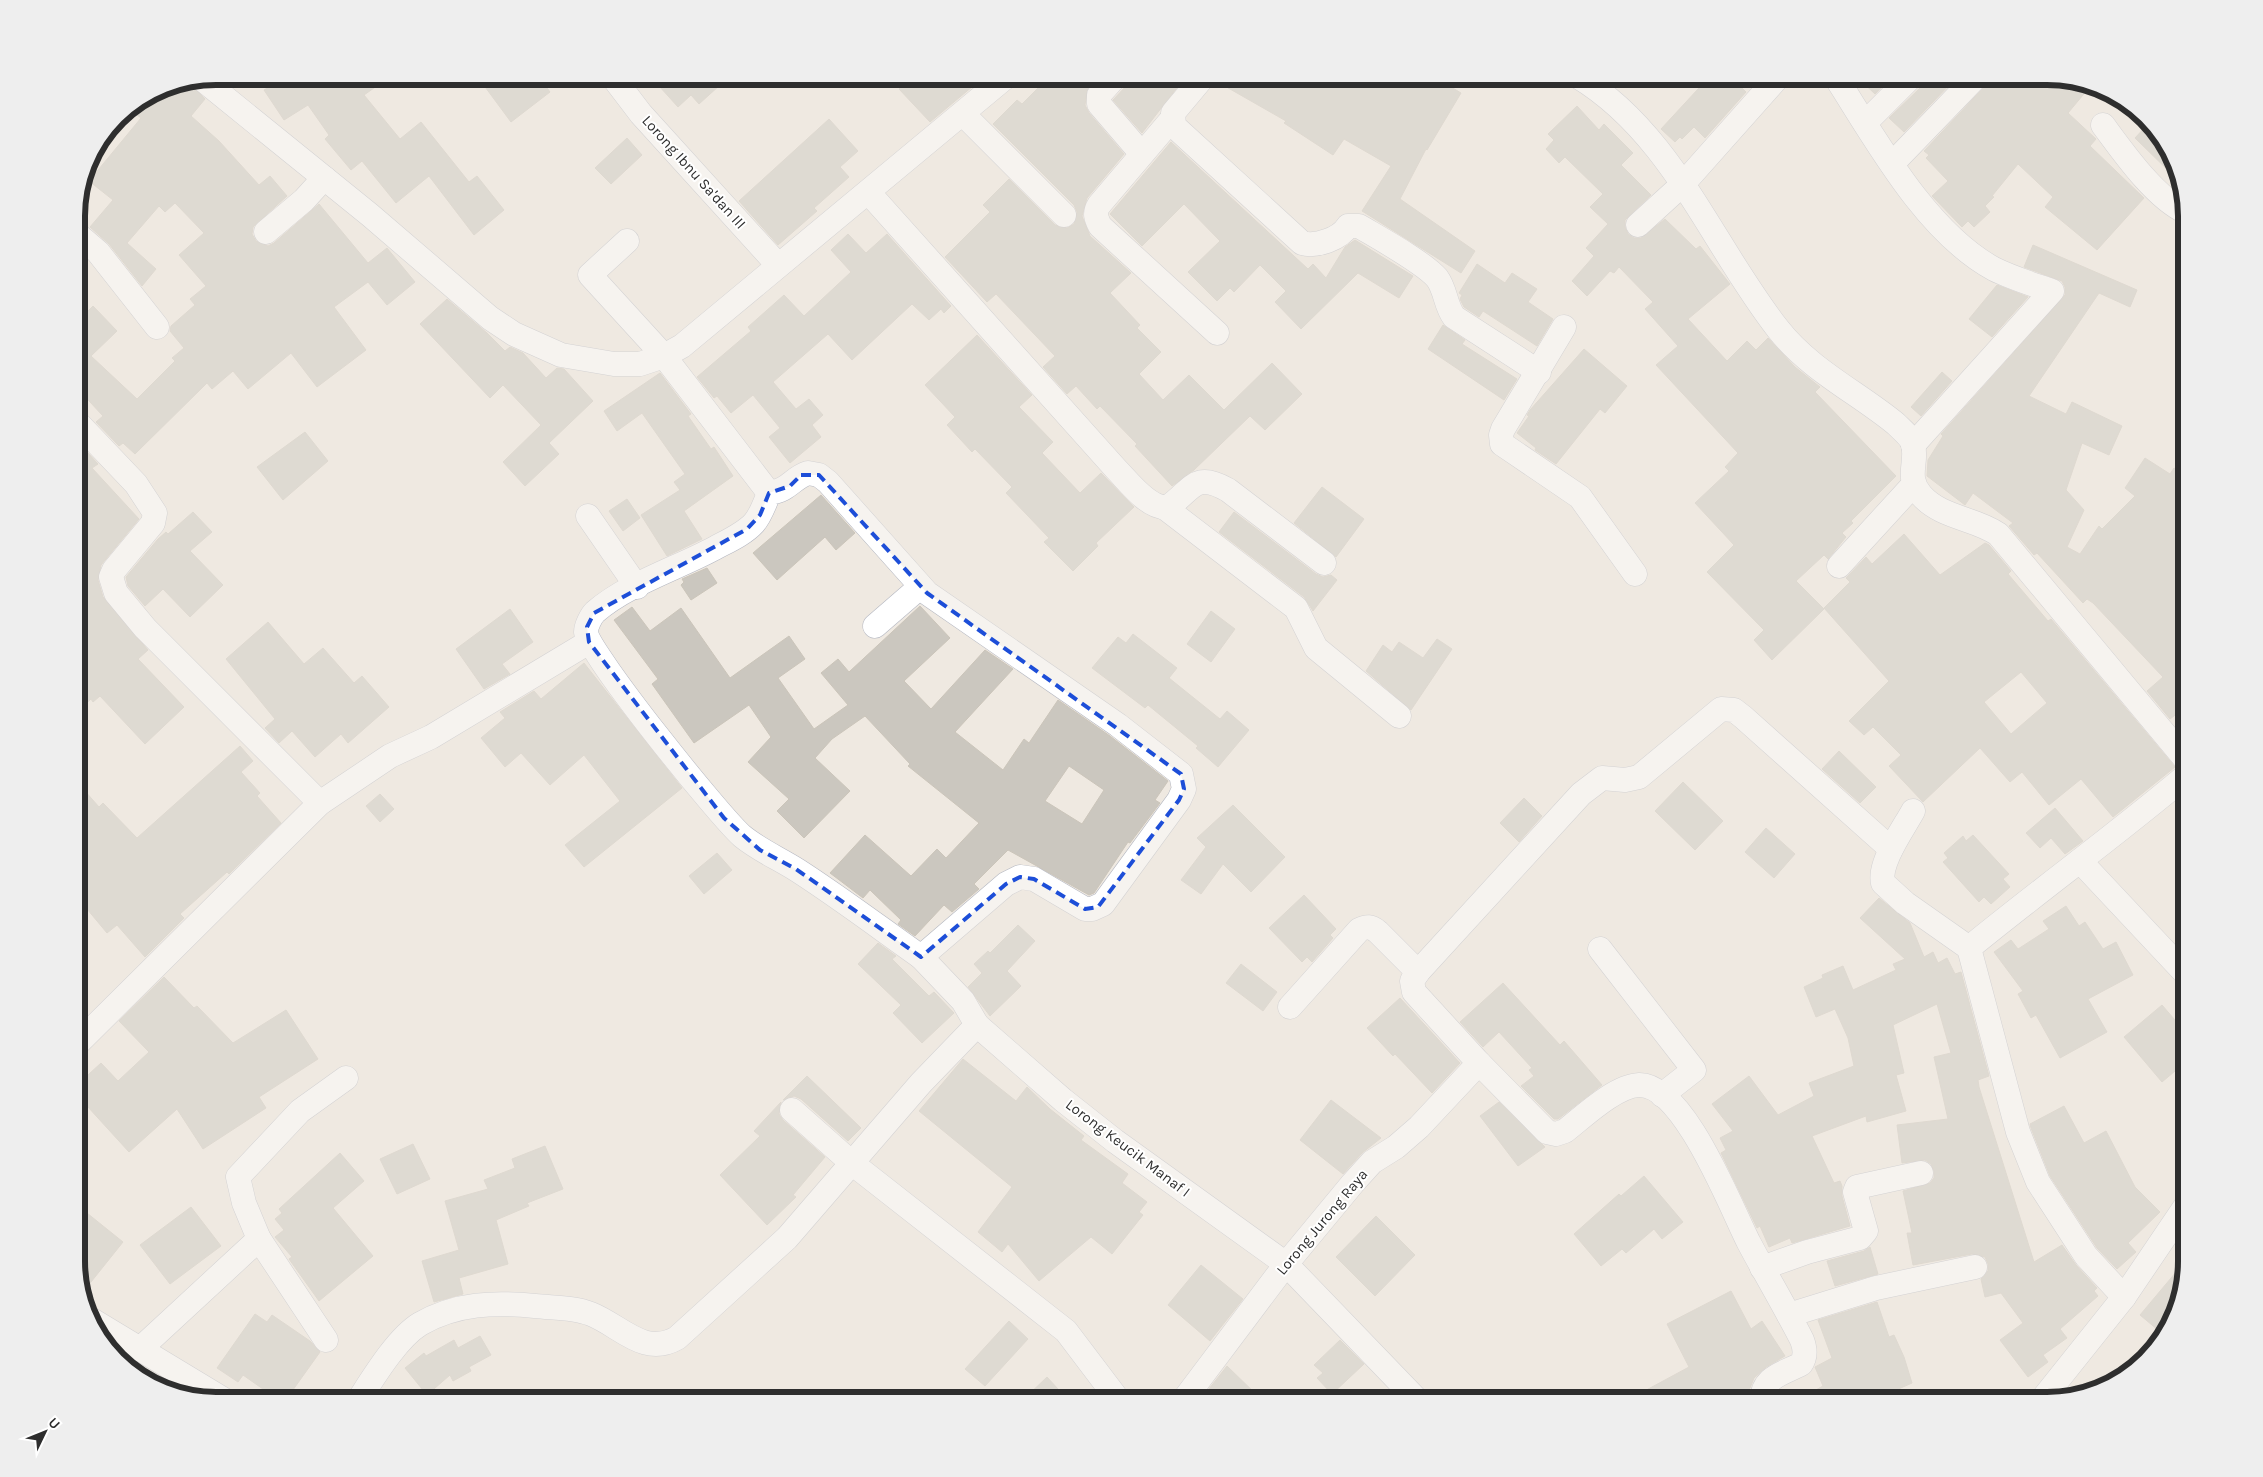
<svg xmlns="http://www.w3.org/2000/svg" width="2263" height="1477" font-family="Karla,sans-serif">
<rect width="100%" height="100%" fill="#efe9e1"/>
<g fill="#cbc7bf" stroke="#cbc5ba" fill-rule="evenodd">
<path d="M286,76h105l-27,19 36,44 21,-17 48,60 8,-6 27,34 -30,25 -45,-59 -33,27 -34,-42 -11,9 -26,-31 4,-4 -21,-30 -24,15 -20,-30z"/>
<path d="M477,76h61l12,16 -39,30z"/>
<path d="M650,76h80l-31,28 -8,-9 -13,12z"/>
<path d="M913,76h72l-55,46 -31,-33z"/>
<path d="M1050,76h47l-9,10 -3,19 4,8 35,41 -37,44 -5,18 8,20 41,37 -21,20 30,32 -3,3 24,24 -22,22 24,26 26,-25 35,35 48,-47 30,31 -37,36 -15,-14 -56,54 -22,16 -37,-40 2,-2 -37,-38 -3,3 -21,-23 -9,8 -24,-27 12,-11 -59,-62 -9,8 -42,-45 45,-45 -7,-7 26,-26 46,46 12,3 7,-4 3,-12 -3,-7 -81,-81 24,-24 5,4z"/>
<path d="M1129,76h41l9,9 -37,48 -29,-33 14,-15z"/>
<path d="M1217,76h156l21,11 6,-11h33l28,17 -34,57 -1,-1 -26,50 75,52 -14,22 -99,-62 29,-45 -47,-27 -11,16 -49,-32 2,-2 -70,-40z"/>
<path d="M1710,76h20l16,16 -41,46 -11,-11 -12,12 -2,-2 -5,5 -14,-13z"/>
<path d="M1856,76h36l-17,18z"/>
<path d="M1925,76l31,2 -52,54 -15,-14 33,-32z"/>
<path d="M2011,76h36l41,13 -20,24 28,26 -6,7 54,52 -47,52 -52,-43 8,-10 -35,-33 -26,32 2,1 -9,9 5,6 -16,15 -6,-6 -6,6 -30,-31 16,-15 -22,-23 3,-3 -5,-4 66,-70 10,8z"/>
<path d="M188,82l17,17 -14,17 28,25 40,44 11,-9 17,20 -34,31 -1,7 4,7 12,5 6,-3 45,-39 49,59 19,-15 28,34 -28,23 -19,-23 -34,25 32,43 -49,37 -26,-34 -43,36 -15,-18 -21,18 -5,-6 -72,71 -12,-11 -4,3 -23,-24 7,-6 -26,-28v-66l16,-16 24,25 -26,25 46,43 38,-38 -3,-3 12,-10 -14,-17 1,-5 24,-21 -5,-6 16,-13 -27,-31 25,-22 -29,-30 -10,9 -6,-6 -32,37 29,26 -14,17 -33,-42 -19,-17 23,-27 -24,-19 52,-63 -8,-6 12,-14 18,-11z"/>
<path d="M1577,106l22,24 5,-6 29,29 -12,12 30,30 -26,25v7l3,7 6,4h7l24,-19 31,30 4,-3 30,38 -42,35 39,42 20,-20 9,9 12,-12 27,29 25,20 -5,5 81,84 -45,45 2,2 -11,10 4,4 -18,22 -4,-4 -28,26 28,28 -52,51 -18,-20 10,-10 -57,-58 27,-27 -39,-42 34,-32 -4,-4 13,-14 -82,-88 22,-19 -33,-37 8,-7 -34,-35 -5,6 -4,-2 -23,25 -15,-15 22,-25 -8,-8 22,-24 -18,-17 13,-13 -38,-37 -6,6 -13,-14 8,-9 -6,-6z"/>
<path d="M829,119l29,32 -18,16 9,10 -35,31 3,3 -39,34 -39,-44z"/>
<path d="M2148,124l20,22 9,33 -42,-41z"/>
<path d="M627,138l15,17 -31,29 -16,-16z"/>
<path d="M1171,142l137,127 5,-5 13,14 19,-31 10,-7 58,36 -14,22 -41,-25 -57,56 -26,-27 11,-11 -26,-26 -26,27 -4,-4 -13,13 -29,-29 32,-31 -36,-37 -42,42 -32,-32z"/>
<path d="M848,234l18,19 21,-19 64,72 -7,7 -3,-4 -12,11 -17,-16 -60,56 -24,-26 -55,48 23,27 13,-10 14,16 -11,10 9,12 -31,26 -21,-26 11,-9 -27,-33 -22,18 -14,-17 -3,2 -17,-21 54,-46 -3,-4 36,-32 20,21 47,-44 -20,-22z"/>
<path d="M2033,245l104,45 -7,17 -31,-14 -70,103 37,18 6,-12 50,24 -13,29 -27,-12 -16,47 18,20 -17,37 13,7 19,-28 3,3 33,-33 -10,-8 20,-30 25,16 4,-6 13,9v229l-17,13 -23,-28 16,-14 -70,-74 -6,-4 -4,4 -46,-50 -3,2 -25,-29 4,-3 -40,-30 -8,12 -38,-29 1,-16 15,-24 -2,-2 124,-139v-8l-3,-6 -38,-14z"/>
<path d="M1477,264l28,19 7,-10 25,16 -9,13 25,17 -16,27 -54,-35 -4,6 -15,-10 -4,-8 2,-4 -3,-2z"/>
<path d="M1997,285l31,12 -36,40 -23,-18z"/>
<path d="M447,299l40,34 18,18 5,-4 13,6 23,25 11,-10 7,1 29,32 -44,42 10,11 -34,32 -22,-24 38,-37 -38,-40 -13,13 -70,-74z"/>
<path d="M1443,325l22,15 -3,4 55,35 -13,21 -76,-51z"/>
<path d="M977,335l55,60 -13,12 34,35 -11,11 38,40 21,-20 33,34 -38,36 2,3 -25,25 -29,-29 5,-4 -43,-45 6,-6 -37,-38 -3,3 -25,-27 8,-8 -30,-32z"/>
<path d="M1584,349l43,37 -22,27 -5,-4 -44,55 -21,-14 1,-2 -19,-15 12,-17 -2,-1 3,-5z"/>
<path d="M1942,372l10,9 -31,35 -10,-9z"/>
<path d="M660,373l31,41 -3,2 23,33 3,-2 19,29 -49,35 18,28 -35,17 -26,-41 39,-25 -6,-8 11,-8 -43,-61 -25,18 -13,-20z"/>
<path d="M305,432l23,29 -45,39 -26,-33z"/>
<path d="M77,441l21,23 -6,4 47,51 -38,46 -3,15 5,17 45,53 -10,9 46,48 -39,37 -45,-48 -7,6 -2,-3 -14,13z"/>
<path d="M1322,487l42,32 -28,38 -42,-34z"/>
<path d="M821,495l34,38 -19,17 -11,-13 -48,43 -24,-27z"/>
<path d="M627,499l13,19 -17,13 -14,-20z"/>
<path d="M193,512l19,20 -22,19 33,34 -33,32 -27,-28 -18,17 -17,-20 -2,-9 32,-38 8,-7 2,2z"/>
<path d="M1234,512l82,62 7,3 8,-2 6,5 -24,31 -9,-14 -85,-65z"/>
<path d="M1904,534l36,41 45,-32 4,2 22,26 -3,3 40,47 3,-2 124,148 -62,50 -32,-38 -32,26 -27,-33 -12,10 -30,-34 -57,54 -34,-36 12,-11 -28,-28 -9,8 -15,-14 40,-40 -65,-73 26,-26 -4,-4 20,-21 6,7zM2021,672l26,31 -36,31 -27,-32z"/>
<path d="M707,568l10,15 -26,17 -10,-15 3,-3 -2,-3z"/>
<path d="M920,606l30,32 -46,43 27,28 54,-59 28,19 -58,63 48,38 21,-31 5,4 29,-43 52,36 58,45 -13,19 5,3 -30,40 -2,-1 -34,51 -5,2 -81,-45 -34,34 5,5 -27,23 -8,-7 -29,31 -17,-12 3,-4 -31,-30 -7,8 -33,-25 35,-38 46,41 26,-27 9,9 33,-35 -71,-57 2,-2 -45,-48 -33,23 -17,19 35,33 -46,47 -27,-27 12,-12 -41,-37 23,-25 -22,-32 -55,38 -42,-59 6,-5 -44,-59 18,-13 18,24 31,-23 49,70 59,-42 16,23 -27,19 36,51 34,-24 -27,-32 17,-14 11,13zM1069,766l35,24 -22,34 -37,-23z"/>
<path d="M510,609l23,33 -31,22 8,10 -26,15 -28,-40z"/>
<path d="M1211,611l24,18 -24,33 -24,-18z"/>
<path d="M268,622l36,42 19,-16 31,35 8,-7 27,31 -41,36 -7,-9 -26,23 -23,-26 -13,12 -14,-15 10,-9 -49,-60z"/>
<path d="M1133,634l44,34 -8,10 51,41 7,-8 22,19 -31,37 -22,-19 2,-2 -50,-41 -3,3 -53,-40 26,-31 8,6z"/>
<path d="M1437,639l15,10 -41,61 -45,-39 17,-26 9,7 7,-10 24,16z"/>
<path d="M584,663l98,125 -98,79 -19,-22 55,-44 -36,-46 -34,30 -29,-32 -16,14 -24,-29 24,-20 -5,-6 34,-21 7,8z"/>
<path d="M240,746l13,15 -12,11 19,21 -3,3 24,27 -52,51 -2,-2 -47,42 4,4 -39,39 -28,-32 -10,8 -30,-36v-115l22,25 4,-4 34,35z"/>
<path d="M1839,751l37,36 -16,16 -38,-34z"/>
<path d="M1683,782l40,39 -28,29 -40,-39z"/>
<path d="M380,794l14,15 -14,13 -14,-16z"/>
<path d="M1524,798l18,18 -23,26 -19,-19z"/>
<path d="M1233,805l52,52 -34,35 -28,-28 -22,30 -20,-14 25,-33 -9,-9z"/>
<path d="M2055,808l28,33 -18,13 -14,-16 -11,10 -14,-15z"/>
<path d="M1766,828l29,26 -21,24 -29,-26z"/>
<path d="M1973,835l36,39 -6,5 7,8 -19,17 -7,-7 -5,5 -36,-40 5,-4 -4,-5 19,-17 3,5z"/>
<path d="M717,853l15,17 -28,24 -15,-18z"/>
<path d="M1304,895l32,34 -6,6 3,3 -21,24 -5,-5 -5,5 -33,-34z"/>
<path d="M1879,898l31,25 14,34 9,-5 5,11 9,-5 8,16 6,-2 28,104 -11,4 1,7 55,175 28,-17 14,20 21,23 -3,3 4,5 -38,33 7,9 -24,17 5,7 -20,15 -28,-37 23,-17 -22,-30 -16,4 -4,-18 7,-8v-7l-3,-7 -13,-3 -59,11 -6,-32h5l-9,-42 27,-8 4,-5v-7l-3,-7 -6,-4 -23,3 -5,-38 51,-6 -14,-62 17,-4 -14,-49 -44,21 11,48 -8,2 10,36 -39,11 -1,-6 -54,20 22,47 6,-2 2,5v10l8,30 -58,17 -2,-5 -21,9 -9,-21 -3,2 -36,-75 5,-3 -6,-12 13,-7 -21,-27 37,-28 29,39 36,-19 -5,-13 45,-17 -6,-28 -13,-29 -19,8 -12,-30 19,-9 -1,-3 21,-9 10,24 43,-20 -3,-6 12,-5 -45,-41z"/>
<path d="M2066,906l13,20 6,-4 18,27 13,-7 17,33 -45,24 19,33 -47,26 -24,-43 -5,3 -13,-24 5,-3 -29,-39 17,-12 7,9 31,-20 -6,-8z"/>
<path d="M1018,925l17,16 -28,30 14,15 -31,30 -22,-29 14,-14 -8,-9 14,-13 2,2z"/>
<path d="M878,943l18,13 -4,3 37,37 5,-4 20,21 -32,30 -29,-30 8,-8 -43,-41z"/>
<path d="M1241,964l36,28 -14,19 -37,-28z"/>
<path d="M164,977l30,31 3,-2 36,37 53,-33 32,49 -59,38 7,11 -63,41 -26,-40 -48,43 -52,-57v-10l24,-22 17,18 31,-29 -30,-31z"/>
<path d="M1503,983l57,62 4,-4 38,44 -44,34h-4l-33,-33 13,-10 -5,-6 3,-2 -33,-36 -16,15 -23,-25z"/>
<path d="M1400,998l60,65 -28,30 -37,-39 -2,2 -26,-28z"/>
<path d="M2162,1005l25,29v27l-25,21 -38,-45z"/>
<path d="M963,1059l53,42 11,-14 23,22 34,27 -3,4 47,34 -6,9 25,19 -8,10 4,3 -31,39 -21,-17 -52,44 -31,-37 -6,8 -24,-20 34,-45 -93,-76z"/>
<path d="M807,1076l54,52 -13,13 -47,-42 -7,-3 -11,4z"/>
<path d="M1331,1100l50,38 -19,15 -19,21 -43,-34z"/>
<path d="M781,1102l-2,12 4,6 42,37 -32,38 3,2 -29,28 -47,-50 40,-39 -6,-5z"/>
<path d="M1499,1102l46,45 -27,19 -38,-50z"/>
<path d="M2064,1106l20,37 22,-12 29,56 25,25 -32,31 8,9 -19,17 -20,-21 -47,-72 -19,-48 -1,-4z"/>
<path d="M413,1144l17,35 -33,15 -17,-35z"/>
<path d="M545,1146l18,43 -36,14 2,3 -33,14 12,44 -49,14 4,16 -29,8 -12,-41 37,-11 -14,-49 43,-12 -4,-9 31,-12 -3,-9z"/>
<path d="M340,1153l24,28 -31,27 40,48 -54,45 -30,-42 3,-2 -17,-20 9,-7 -9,-11 7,-6 -3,-4z"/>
<path d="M1644,1176l39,46 -21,17 -8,-10 -28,24 -4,-4 -21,17 -27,-32 45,-40 2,2z"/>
<path d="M77,1205l46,37 -40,50 -6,-22z"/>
<path d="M191,1207l30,39 -51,38 -30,-39z"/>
<path d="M1376,1216l39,39 -40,41 -39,-39z"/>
<path d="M1870,1247l8,27 -43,12 -8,-25 37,-10z"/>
<path d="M2187,1259v3l-23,73 -24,-20z"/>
<path d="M1201,1265l42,34 -33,42 -42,-36z"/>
<path d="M1731,1291l20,38 11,-8 23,35 -19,11 -12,11 -4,10 -19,13h-105l63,-34 -22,-43z"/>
<path d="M1877,1302l12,35 5,-2 10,22 8,26 -18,8 5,10h-103l27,-15 -8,-19 17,-9 -14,-38z"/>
<path d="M255,1314l12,8 5,-7 38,26 10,11 -35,49h-5l-37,-26 -5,7 -21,-14z"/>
<path d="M1009,1321l19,18 -43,47 -20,-17z"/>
<path d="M480,1336l11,19 -22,12 2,4 -18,10 -3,-6 -23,20 -22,-27 19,-15 2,3 28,-16 4,8z"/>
<path d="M1340,1340l24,24 -32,30 -15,-16 6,-5 -9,-8z"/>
<path d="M1227,1366l36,35h-51l-7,-7z"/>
<path d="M1047,1377l22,24h-47z"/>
</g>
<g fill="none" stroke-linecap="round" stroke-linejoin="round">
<defs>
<g id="minor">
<path d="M612,76l29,38 137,151"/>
<path d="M1116,76l-17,19v9l42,49"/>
<path d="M1204,76l-31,37 1,13 128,117c14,4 38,-4 46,-17h11c20,12 64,36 78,52 9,12 8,27 17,39l85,55"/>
<path d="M1577,76c95,57 135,169 201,253 32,41 79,63 118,95 5,5 15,13 17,20 5,19 -8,32 8,51 20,23 54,23 77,39l189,227"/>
<path d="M1835,76c41,64 91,156 159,193 18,9 38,15 58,22l-139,154"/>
<path d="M202,79l168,136 120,103 24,16 47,21 53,9h26l24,-8 18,-10 325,-270"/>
<path d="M963,114l101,101"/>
<path d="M1172,119l-73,86c-5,8 -3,13 1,21l117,107"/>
<path d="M1865,123l47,-47"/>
<path d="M2103,125c20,27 52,73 83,87"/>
<path d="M1892,164l85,-88"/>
<path d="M869,193l247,276c12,12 33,41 52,38 25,-18 27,-36 60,-17l96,73"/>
<path d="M1638,225l45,-41 96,-108"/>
<path d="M266,232l38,-32 20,-22"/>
<path d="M77,234l21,18 59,75"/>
<path d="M627,241l-37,34 74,81 105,137"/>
<path d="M1564,327l-61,102 -2,6 1,9 78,53 55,77"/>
<path d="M77,422l59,62 19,29 -2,10 -39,47 -3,7 5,16 29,35 175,175"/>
<path d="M808,473l11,2 9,7 99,111 191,132 63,49 3,15 -5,11 -76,104 -11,5h-7l-51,-30 -14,-2 -14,7 -85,73c-41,-29 -82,-60 -124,-87 -19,-12 -38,-20 -55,-34 -22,-19 -154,-183 -156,-204 0,-6 5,-16 9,-20 32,-28 83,-44 120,-64 13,-7 29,-14 39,-25 7,-8 11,-20 15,-30 21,-3 23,-15 39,-20z"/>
<path d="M1164,507l132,101 20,40 83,68"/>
<path d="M588,516l49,71"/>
<path d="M1839,566l75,-82"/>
<path d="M875,626l45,-39"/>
<path d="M1913,811c-9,17 -35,52 -30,72l22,20 64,45"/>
<path d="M2080,861l107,114"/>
<path d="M1600,949l94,121 -32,25"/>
<path d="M921,957l42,44 14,24 86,75 52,41 171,123 132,137"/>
<path d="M1290,1007l69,-77c8,-4 12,-4 19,2l40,40"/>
<path d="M77,1044l243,-241 70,-47 41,-19 158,-95"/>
<path d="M792,1110l61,54 213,167 53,70"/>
<path d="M259,1239l-15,-36 -6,-26 62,-66 46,-33"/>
<path d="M1762,1268l45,-16 53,-14 6,-7 -11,-39 2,-5 64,-14"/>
<path d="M2124,1297l-38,-41 -48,-74 -20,-50 -49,-184c72,-59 147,-113 218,-173"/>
<path d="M1789,1315l87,-27 99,-21"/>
<path d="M92,1320l134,81"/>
<path d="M140,1349l119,-110 67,101"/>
<path d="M358,1401c15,-23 39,-63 62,-77 36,-21 75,-22 115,-18 18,2 39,1 56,8 30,12 53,43 86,24l110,-100 134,-155 56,-58"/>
<path d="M1183,1401l103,-137 67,-81 19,-21 24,-15 23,-20 60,-64"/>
<path d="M1762,1401c0,-24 20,-27 39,-37 5,-7 4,-16 1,-24 -17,-33 -36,-65 -53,-97 -18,-35 -65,-159 -110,-158 -24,1 -56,32 -74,46l-9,3 -9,-2 -68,-69 -65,-71 -2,-11 6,-9 163,-178 21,-16 23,2 14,-3 82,-68 13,1 9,7 148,132"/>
<path d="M2041,1401l83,-104 63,-93"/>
</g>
</defs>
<use href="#minor" stroke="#b4b7c1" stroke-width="25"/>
<use href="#minor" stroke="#fff" stroke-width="24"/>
</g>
<path d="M0 0H2263V1477H0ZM801,475h18l108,118 254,181 3,15 -5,11 -81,107 -13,2 -51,-30 -14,-2 -14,7 -85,73 -125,-88 -36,-19 -36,-32 -135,-176 -2,-15 7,-14 153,-84 13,-14 9,-22 21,-7z" fill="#efe9e1" fill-opacity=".55" fill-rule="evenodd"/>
<path fill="none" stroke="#1d4ed8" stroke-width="4" stroke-dasharray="10 6" stroke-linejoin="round" d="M801,475h18l108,118 254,181 3,15 -5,11 -81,107 -13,2 -51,-30 -14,-2 -14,7 -85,73 -125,-88 -36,-19 -36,-32 -135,-176 -2,-15 7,-14 153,-84 13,-14 9,-22 21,-7z"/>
<g text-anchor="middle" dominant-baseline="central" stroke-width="4" stroke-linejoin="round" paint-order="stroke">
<g font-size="15" fill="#2e2e2e" stroke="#fff">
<text transform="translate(694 172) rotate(48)">Lorong Ibnu Sa'dan III</text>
<text transform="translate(1128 1148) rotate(37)">Lorong Keucik Manaf I</text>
<text transform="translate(1322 1222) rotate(-50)">Lorong Jurong Raya</text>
</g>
</g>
<path d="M0 0H2263V1477H0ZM216 85H2047A131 131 0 0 1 2178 216V1261A131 131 0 0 1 2047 1392H216A131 131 0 0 1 85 1261V216A131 131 0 0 1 216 85Z" fill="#eee" fill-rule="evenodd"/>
<path fill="none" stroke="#2e2e2e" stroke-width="6" d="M216 85H2047A131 131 0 0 1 2178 216V1261A131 131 0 0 1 2047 1392H216A131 131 0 0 1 85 1261V216A131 131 0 0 1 216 85Z"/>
<g transform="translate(45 1432) rotate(47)" stroke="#ffffff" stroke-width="4" paint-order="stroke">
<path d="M0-4L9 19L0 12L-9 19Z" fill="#2e2e2e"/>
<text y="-8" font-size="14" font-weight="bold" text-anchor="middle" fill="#2e2e2e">U</text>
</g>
</svg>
